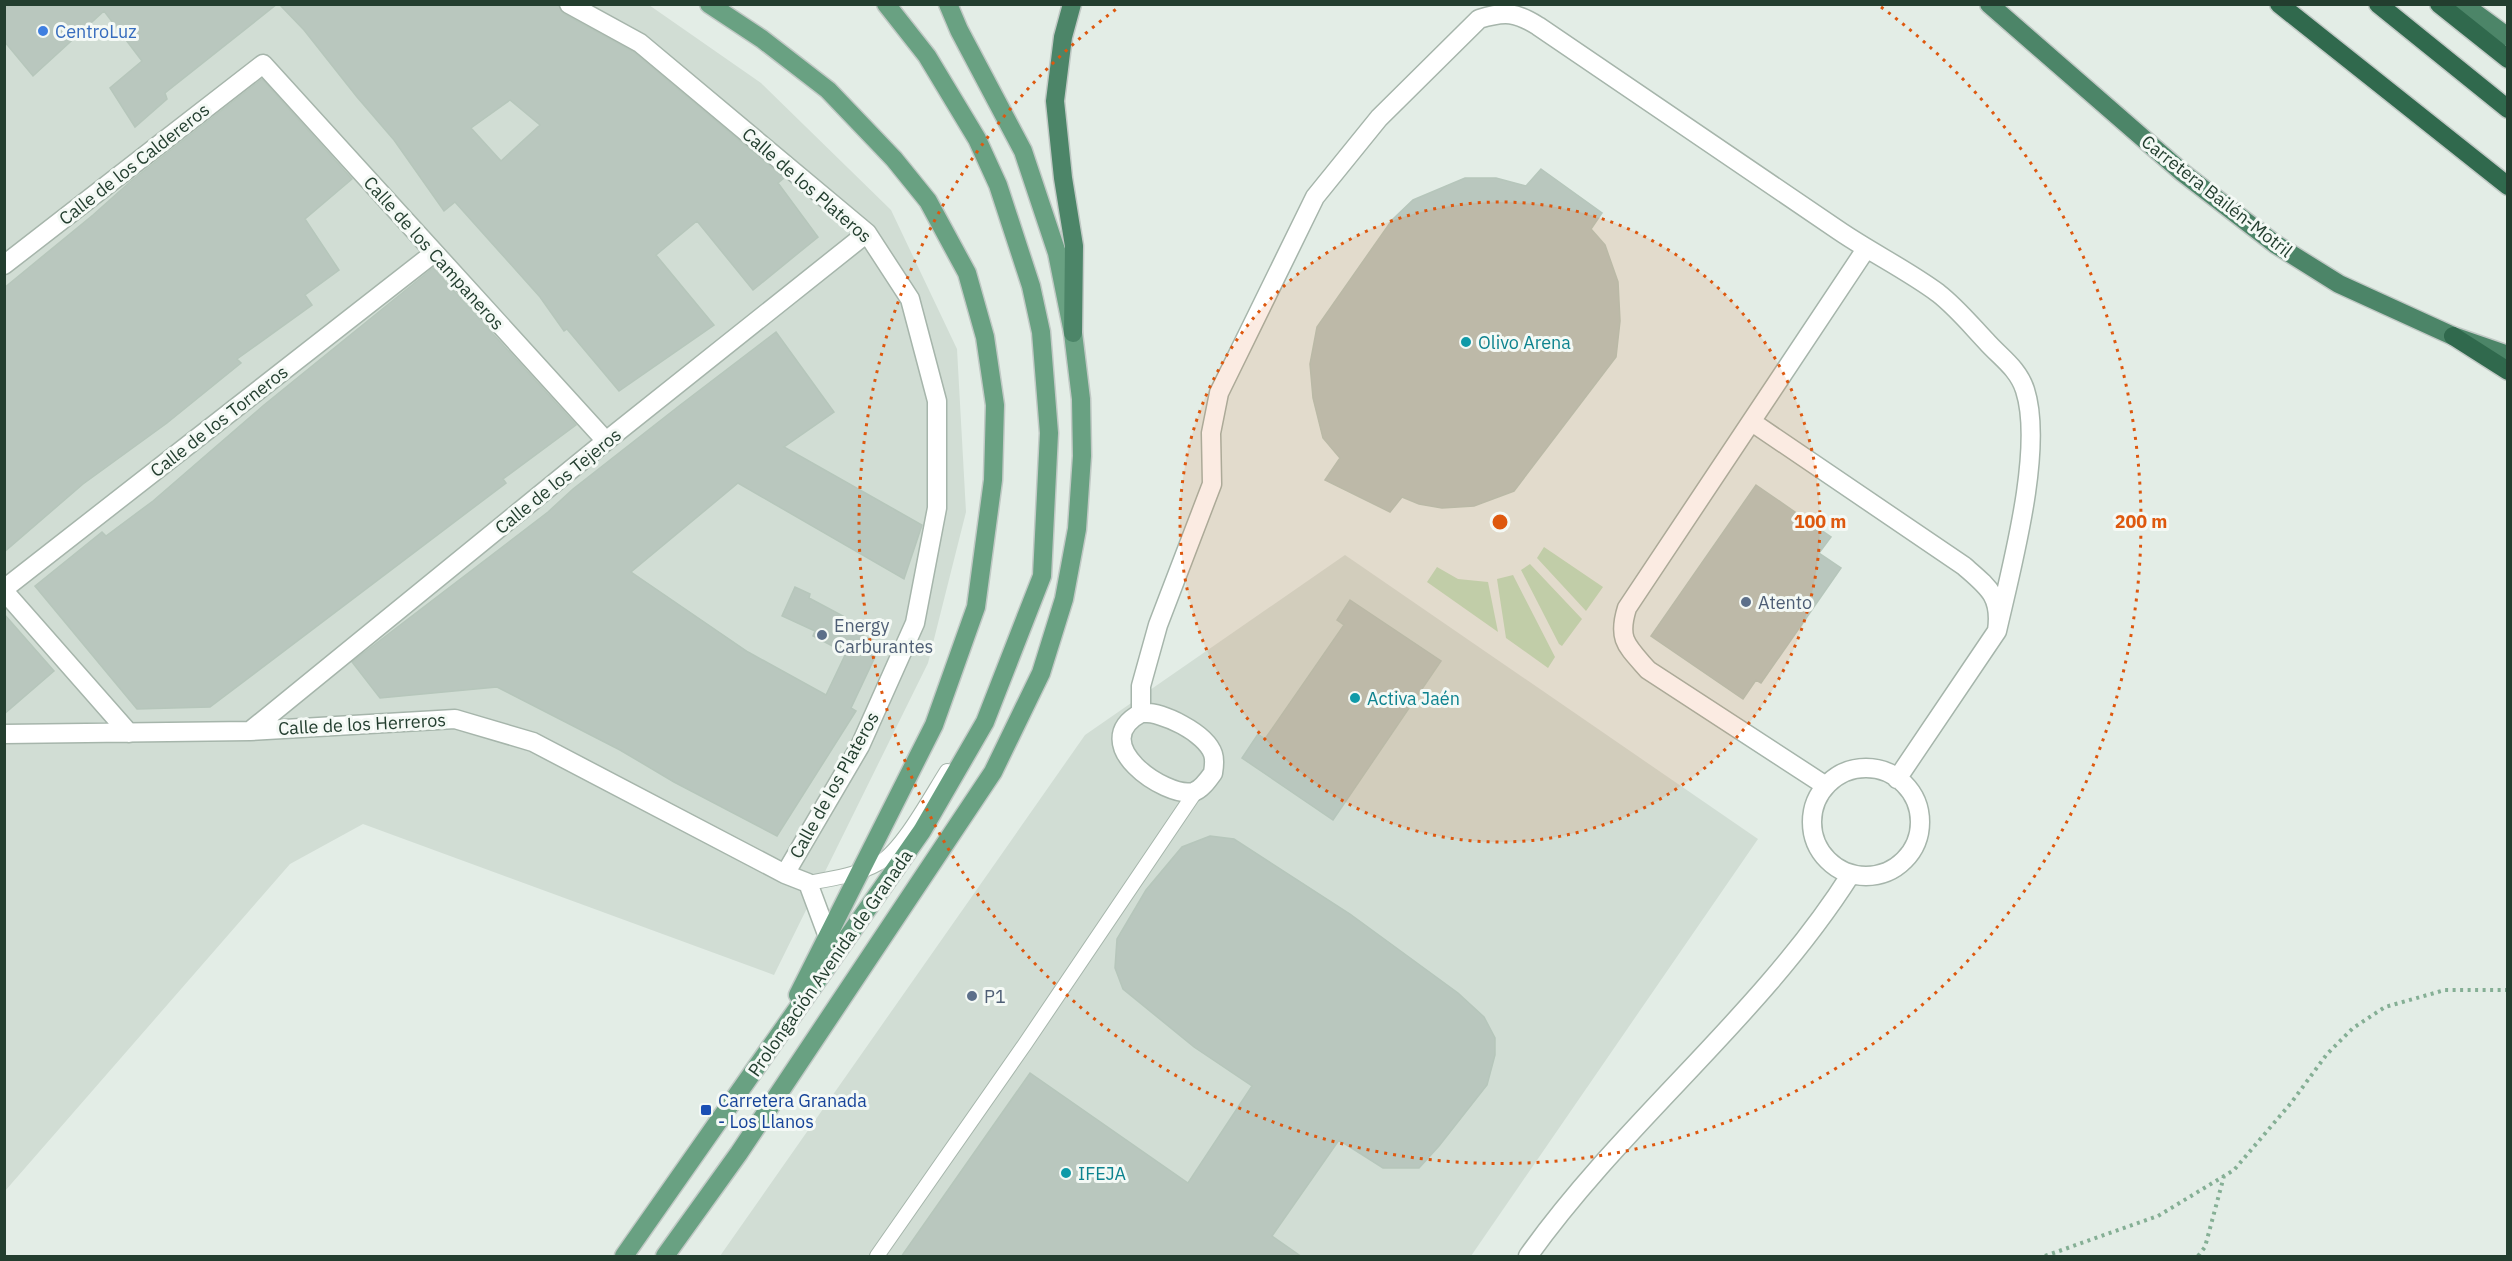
<svg xmlns="http://www.w3.org/2000/svg" width="2512" height="1261" font-family="'IBM Plex Sans',sans-serif">
	<rect width="100%" height="100%" fill="#e3ede6"/>
	<path fill="#d1ddd4" d="M5,5H649L761,83L891,210L957,349L966,512L928,663L774,975L363,824L290,864L5,1191Z
		M1345,555L1758,839L1471,1256H720L1085,735Z"/>
	<path fill="#beddbd" d="M1544,547L1603,587L1586,611L1537,558Z
		M1530,564L1582,619L1562,646L1559,644L1521,570Z
		M1437,567L1458,579L1488,582L1498,632L1427,582Z
		M1513,575L1555,657L1548,668L1506,638L1497,579Z"/>
	<path fill="#b9c7be" stroke="#b6c6bb" stroke-width="1.5" fill-rule="evenodd" d="M4,4H277L165,93L167,99L135,127L110,88L142,61L104,11L33,76L4,41Z
		M279,4H558L564,14L634,52L784,178L778,183L818,237L753,290L697,221L656,255L714,325L619,391L567,329L564,331L540,297L455,202L444,211L394,140L357,97L304,30ZM510,100L540,125L501,161L471,128Z
		M262,79L352,179L305,219L339,270L305,295L312,305L237,359L241,363L167,423L83,484L4,552V288L93,215L131,181Z
		M1541,169L1602,213L1591,229L1605,245L1618,282L1620,321L1616,357L1514,491L1474,506L1442,508L1419,504L1402,497L1390,512L1325,480L1340,458L1323,438L1313,398L1310,364L1317,327L1392,220L1413,200L1465,178H1496L1526,186Z
		M433,268L576,425L503,479L506,483L210,707L137,709L35,586L102,532L106,536L153,501L264,405Z
		M776,332L834,412L784,447L922,525L904,579L738,483L631,572L748,652L826,695L846,653L813,636L815,631L782,616L795,587L810,594L809,598L843,616L838,624L881,644L851,708L856,711L777,836L674,782L620,750L497,687L380,698L352,662L548,512L573,489L679,406Z
		M1756,485L1831,537L1819,553L1841,568L1761,683L1756,680L1743,699L1651,636Z
		M1350,600L1441,661L1333,820L1242,758L1258,734L1265,739L1344,625L1337,620Z
		M4,614L54,671L4,714Z
		M1210,836L1234,839L1350,914L1458,993L1484,1017L1495,1038V1055L1487,1085L1439,1146L1419,1168H1383L1339,1140L1272,1236L1302,1257H901L1030,1073L1188,1183L1252,1086L1194,1047L1123,989L1115,968L1117,939L1146,890L1182,847Z"/>
	<g fill="none" stroke-linecap="round" stroke-linejoin="round">
		<g stroke="#a6b5ab" stroke-width="16">
			<path id="service" d="M808,883C831,879 858,875 879,863C903,849 931,796 947,771
				M877,1256L1025,1044L1196,791"/>
		</g>
		<g stroke="#a6b5ab" stroke-width="21">
			<path id="minor" d="M569,4L640,43L867,233L910,299L937,401V508L915,623L860,746L785,874
				M4,265L263,64L606,441
				M1752,422L1964,566C1988,587 2002,596 1997,631L1897,779
				M4,589L434,253
				M4,591L129,733
				M1141,713V686L1158,625L1212,484L1211,433L1219,393L1315,197L1379,118L1479,19C1505,11 1516,12 1538,26C1638,94 1738,162 1838,230C1870,252 1907,270 1938,293C1956,307 1970,324 1986,341C2000,357 2018,368 2025,390C2044,449 2011,569 1997,631
				M1141,713C1162,711 1206,733 1213,754C1215,760 1214,767 1213,773C1208,780 1201,790 1193,792C1165,798 1085,743 1141,713Z
				M250,731L606,441L867,233
				M4,734L250,731L455,719L533,742L785,874L808,883L827,934
				M1812 822a54 54 0 1 1 108 0a54 54 0 1 1-108 0Z
				M1826,786L1648,670C1627,646 1617,640 1627,608L1866,249
				M1528,1256C1625,1120 1761,1016 1851,874"/>
		</g>
		<g stroke="#c1c9c5" stroke-width="21">
			<path id="primary" d="M709,4L762,39L828,90L894,159L928,201L967,273L985,337L995,405L993,480L976,607L934,725L798,995
				M624,1256L922,831L985,722L1042,576L1049,433L1041,332L1031,286L998,185L977,139L927,56L886,4
				M665,1256L739,1153L993,772L1041,673L1064,599L1077,529L1082,456L1081,399L1073,333L1057,253L1023,151L959,30L948,4"/>
		</g>
		<g stroke="#c1c9c5" stroke-width="21">
			<path id="trunk" d="M1072,4L1063,37L1055,101L1063,178L1074,246L1073,333
				M1989,4L2183,173L2275,244L2339,284L2453,336L2508,355
				M2463,4L2508,37"/>
		</g>
		<g stroke="#c1c9c5" stroke-width="21">
			<path id="motorway" d="M2279,4L2508,186
				M2378,4L2508,109
				M2439,4L2508,59
				M2453,336L2508,371"/>
		</g>
		<path stroke="#85af95" stroke-width="4" stroke-dasharray="3 4.5" stroke-linecap="butt" d="M2045,1256L2158,1216L2234,1170L2291,1103L2327,1054L2353,1028L2385,1007L2445,990H2508
			M2198,1256L2205,1247L2224,1176"/>
		<use href="#service" stroke="#fff" stroke-width="14"/>
		<use href="#minor" stroke="#fff" stroke-width="18"/>
		<use href="#primary" stroke="#69a182" stroke-width="18"/>
		<use href="#trunk" stroke="#4c8568" stroke-width="18"/>
		<use href="#motorway" stroke="#30694d" stroke-width="18"/>
	</g>
	<circle cx="1500" cy="522" r="320" fill="#de580e" fill-opacity=".12"/>
	<g fill="none" stroke="#de580e" stroke-width="3" stroke-dasharray="3 6">
		<circle cx="1500" cy="522" r="320"/>
		<path d="M1881 7A641 641 0 1 1 1119 7"/>
	</g>
	<circle fill="#3f7fe0" stroke="#f4f9f5" stroke-width="2" cx="43" cy="31" r="6"/>
	<g fill="#0f9aa8" stroke="#f4f9f5" stroke-width="2">
		<circle cx="1466" cy="342" r="6"/>
		<circle cx="1355" cy="698" r="6"/>
		<circle cx="1066" cy="1173" r="6"/>
	</g>
	<g fill="#5c6f8a" stroke="#f4f9f5" stroke-width="2">
		<circle cx="1746" cy="602" r="6"/>
		<circle cx="822" cy="635" r="6"/>
		<circle cx="972" cy="996" r="6"/>
	</g>
	<rect fill="#1a4fb4" stroke="#f4f9f5" stroke-width="2" x="700" y="1104" width="12" height="12" rx="3"/>
	<g text-anchor="middle" dominant-baseline="central" stroke-width="6" stroke-linejoin="round" paint-order="stroke">
		<g font-size="18" fill="#366cbe" stroke="#f4f9f5" text-anchor="start">
			<text x="55" y="31">CentroLuz</text>
		</g>
		<g font-size="18" fill="#233e2f" stroke="#f4f9f5">
			<text transform="translate(134 164) rotate(-38)">Calle de los Caldereros</text>
			<text transform="translate(807 185) rotate(41)">Calle de los Plateros</text>
			<text transform="translate(2217 196) rotate(38)">Carretera Bailén-Motril</text>
			<text transform="translate(434 253) rotate(48)">Calle de los Campaneros</text>
			<text transform="translate(219 421) rotate(-38)">Calle de los Torneros</text>
			<text transform="translate(558 481) rotate(-39)">Calle de los Tejeros</text>
			<text transform="translate(362 724) rotate(-3)">Calle de los Herreros</text>
			<text transform="translate(834 785) rotate(-61)">Calle de los Plateros</text>
			<text transform="translate(830 963) rotate(-55)">Prolongación Avenida de Granada</text>
		</g>
		<g font-size="18" fill="#0d838f" stroke="#f4f9f5" text-anchor="start">
			<text x="1478" y="342">Olivo Arena</text>
			<text x="1367" y="698">Activa Jaén</text>
			<text x="1078" y="1173">IFEJA</text>
		</g>
		<g font-size="18" fill="#4e5e75" stroke="#f4f9f5" text-anchor="start">
			<text x="1758" y="602">Atento</text>
			<text x="834" y="625">Energy<tspan x="834" dy="21">Carburantes</tspan></text>
			<text x="984" y="996">P1</text>
		</g>
		<g font-size="18" fill="#164399" stroke="#f4f9f5" text-anchor="start">
			<text x="718" y="1100">Carretera Granada<tspan x="718" dy="21">- Los Llanos</tspan></text>
		</g>
	</g>
	<circle cx="1500" cy="522" r="9" fill="#de580e" stroke="#f4f9f5" stroke-width="3"/>
	<g font-size="18" text-anchor="middle" font-weight="bold" fill="#de580e" stroke="#f4f9f5" stroke-width="6" stroke-linejoin="round" paint-order="stroke">
		<text x="1820" y="528">100 m</text>
		<text x="2141" y="528">200 m</text>
	</g>
	<rect width="2512" height="1261" fill="none" stroke="#233e2f" stroke-width="12"/>
</svg>
